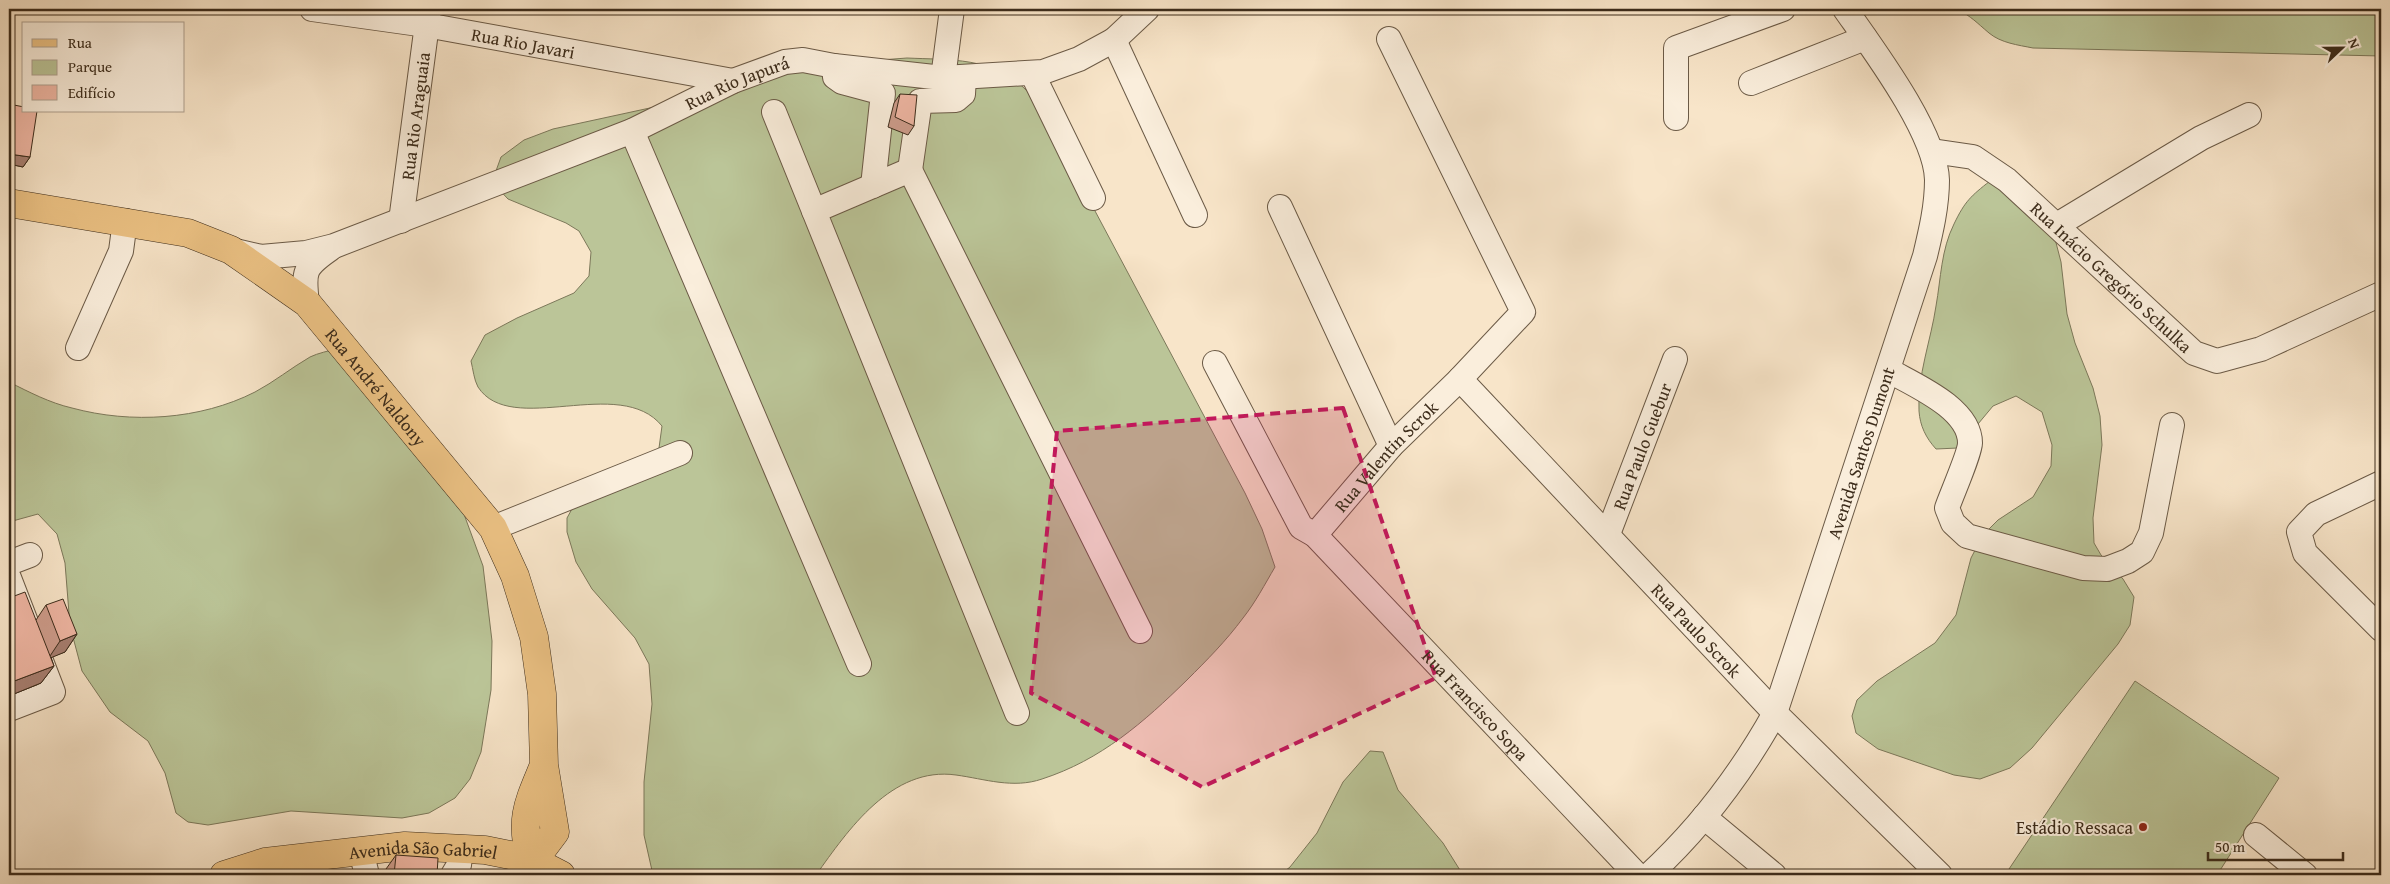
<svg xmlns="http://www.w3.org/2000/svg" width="2390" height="884" font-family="'Gentium Book Plus',serif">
	<rect width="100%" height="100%" fill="#f8e5c9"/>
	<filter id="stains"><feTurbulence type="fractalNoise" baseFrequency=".004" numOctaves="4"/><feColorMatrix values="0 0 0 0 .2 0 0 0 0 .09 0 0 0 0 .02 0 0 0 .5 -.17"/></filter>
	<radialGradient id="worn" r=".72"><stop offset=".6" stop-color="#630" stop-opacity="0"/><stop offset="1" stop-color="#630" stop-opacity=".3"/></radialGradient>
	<path fill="#bbc598" stroke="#7c785a" d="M1957,9H2381V56L2033,48C2018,45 2001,43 1989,33C1976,22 1972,17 1957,9Z
		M907,58C949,60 994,57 1025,89C1033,96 1038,106 1044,115L1245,493L1262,529L1275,567C1265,584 1255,603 1243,618C1226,641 1207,660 1187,680C1144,722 1101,760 1042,779C1013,789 985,779 956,775C892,766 848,830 816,875H653L644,835V782L652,704L649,664L635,638L592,589L576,562L567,532V518L578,498L643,460L659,448L662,426C620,374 511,438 478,387C474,380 473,369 471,361L485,335L517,318L574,293L589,276L591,252L579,231L566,223L508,199L492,182L501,157L524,140L553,129L659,106L795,72L867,61Z
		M1990,181L2054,235L2061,262L2067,314L2075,343L2093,388L2100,416L2102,445L2093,518L2094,543L2101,555L2123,579L2134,597L2130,625L2118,644L2032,748L2010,768L1980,779L1954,775L1878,749L1856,733L1852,716L1857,700L1877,681L1935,643L1956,615L1971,558L1983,535L1998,520L2033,497L2051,466L2052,445L2042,412L2016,396L1993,406L1958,448L1936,449C1926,438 1920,426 1919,411C1917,376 1931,340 1936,306C1941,278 1941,250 1954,224C1965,201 1971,196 1990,181Z
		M339,348L361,352L375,363L393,385L461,506L483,566L492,641L491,690L481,752L470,779L455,798L429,813L402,818L291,811L208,825L188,822L176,813L165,773L148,741L110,712L82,671L70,626L65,563L57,534L38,514L9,522V382C29,392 50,403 72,408C131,424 200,420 255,392C274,382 291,368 310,357C318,353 329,351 339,348Z
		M2135,681L2279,778L2217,875H2005Z
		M1370,751L1383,752L1398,790L1443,843L1463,875H1280L1290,867L1317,833L1343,782Z"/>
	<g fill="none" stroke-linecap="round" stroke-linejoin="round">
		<g stroke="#6b5a46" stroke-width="26">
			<g id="minor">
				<path id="s1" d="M312,9L426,25L733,81"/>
				<path d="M1114,40L1195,215"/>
				<path d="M834,66L835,77L842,82L883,93L873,186"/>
				<path d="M1032,73L1093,198"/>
				<path d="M943,78L952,9"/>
				<path d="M1751,83L1865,38"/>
				<path d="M774,112L814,211"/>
				<path d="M1676,118V48L1783,9"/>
				<path d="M632,131L859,664"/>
				<path id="s2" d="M1932,151L1973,157L2007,180L2194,353L2217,361L2261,349L2381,294"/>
				<path d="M910,170L920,101L956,100L963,94L964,77"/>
				<path d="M1280,207L1391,446"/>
				<path id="s3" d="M401,221L429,9"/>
				<path d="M2057,225L2201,138L2249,115"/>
				<path id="s4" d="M235,251L261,257L306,253L334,246L632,131L733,81L785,62L803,60L834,66L943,78L1043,72L1079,59L1114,40L1147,9"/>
				<path d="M307,303C303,271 304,267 330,249"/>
				<path d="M78,348L121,251L125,221"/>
				<path id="s5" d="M1215,363L1301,527L1315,535L1637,875"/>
				<path d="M1888,370C1914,385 1970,408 1970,443C1970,453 1951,496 1947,508L1953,523L1967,536L2083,568L2107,569L2128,561L2142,552L2151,533L2172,425"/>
				<path id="s6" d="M1460,379L1775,713L1940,875"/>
				<path d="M2381,483L2316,514L2299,532L2305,553L2381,629"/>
				<path d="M493,528L680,453"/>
				<path id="s7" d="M1608,534L1675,359"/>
				<path id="s8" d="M1315,535L1391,446L1460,379L1523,312L1389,39"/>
				<path d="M9,563L30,555"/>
				<path d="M9,578L53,692L9,709"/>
				<path d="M1017,713L814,211L910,170L1140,631"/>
				<path d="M1704,817L1774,875"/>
				<path d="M2256,835L2305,875"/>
				<path d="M361,851L367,875"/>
				<path d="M453,875L459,865L461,849"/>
				<path id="s9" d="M1649,875C1700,828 1741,774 1775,713L1925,256C1931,231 1937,206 1937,180C1936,133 1873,49 1845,9"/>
			</g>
		</g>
		<g stroke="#3c2c1b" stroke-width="29">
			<g id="major">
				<path id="s10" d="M9,203L188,233L231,250L307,303L493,528L515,576L534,637L542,694L544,765L555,832L540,852L530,859C520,817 528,804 544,765"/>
				<path id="s11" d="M224,875L265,862L405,846L485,850L530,859L561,875"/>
			</g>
		</g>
		<use href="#minor" stroke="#faeedc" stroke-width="24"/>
		<use href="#major" stroke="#ecc284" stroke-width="28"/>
	</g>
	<path fill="#cd9c8b" stroke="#3c2c1b" d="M900,94L914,126L908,135L888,127L894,103Z
		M9,104L30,157L23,167L9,164Z
		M9,598L36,620L46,605L77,634L65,652L51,657L54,666L41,683L9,696Z
		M396,855L437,875H386V869Z"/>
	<path fill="#a77f71" stroke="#3c2c1b" d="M9,154L30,157L23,167L9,164Z
		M77,634L65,652L48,659L60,641Z
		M54,666L41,683L9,696V683Z"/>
	<path fill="#eeb5a2" stroke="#3c2c1b" d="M900,94L917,95L914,126L895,117Z
		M9,104L24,107V111H37L30,157L9,154V141L12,120L9,119Z
		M25,592L54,666L9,683V598Z
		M63,599L77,634L60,641L46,605Z
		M396,855L438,858L437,875H394Z
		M266,872L267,875H257Z"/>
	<path fill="#c2185b" fill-opacity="0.2" stroke="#c2185b" stroke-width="4" stroke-dasharray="10 6" stroke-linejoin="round" d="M1343,408L1436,678L1202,787L1031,693L1057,431Z"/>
	<circle fill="#8f2418" stroke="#faeedc" stroke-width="2" cx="2143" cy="827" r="5"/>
	<g text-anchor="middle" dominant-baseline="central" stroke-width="4" stroke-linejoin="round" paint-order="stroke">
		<g font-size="18" fill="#3c2c1b" stroke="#faeedc">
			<text stroke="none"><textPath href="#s1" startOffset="214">Rua Rio Javari</textPath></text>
			<text stroke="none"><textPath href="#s4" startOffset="536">Rua Rio Japurá</textPath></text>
			<text stroke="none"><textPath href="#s3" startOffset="106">Rua Rio Araguaia</textPath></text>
			<text stroke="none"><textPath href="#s2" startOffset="225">Rua Inácio Gregório Schulka</textPath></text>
			<text stroke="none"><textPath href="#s10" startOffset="429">Rua André Naldony</textPath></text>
			<text stroke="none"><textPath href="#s7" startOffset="94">Rua Paulo Guebur</textPath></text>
			<text stroke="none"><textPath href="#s9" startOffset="480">Avenida Santos Dumont</textPath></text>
			<text stroke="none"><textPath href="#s8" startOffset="106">Rua Valentin Scrok</textPath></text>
			<text stroke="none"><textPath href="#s6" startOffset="345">Rua Paulo Scrok</textPath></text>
			<text stroke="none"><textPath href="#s5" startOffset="435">Rua Francisco Sopa</textPath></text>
			<text stroke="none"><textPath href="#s11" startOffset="202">Avenida São Gabriel</textPath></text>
		</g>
		<g font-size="18" fill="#3c2c1b" stroke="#faeedc" text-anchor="end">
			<text x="2133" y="827">Estádio Ressaca</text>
		</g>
	</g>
	<rect width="2390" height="884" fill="none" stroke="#f8e5c9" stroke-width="30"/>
	<rect x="10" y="10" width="2370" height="864" fill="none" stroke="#3c2c1b" stroke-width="2.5"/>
	<rect x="15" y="15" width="2360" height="854" fill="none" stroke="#3c2c1b"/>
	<rect x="22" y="22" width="162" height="90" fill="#faeedc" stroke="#aea08f"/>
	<rect x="32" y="39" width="25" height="8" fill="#ecc284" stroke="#aea08f"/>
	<text x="68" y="48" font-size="15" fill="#3c2c1b">Rua</text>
	<rect x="32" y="60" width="25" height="15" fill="#bbc598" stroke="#aea08f"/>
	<text x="68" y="72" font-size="15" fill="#3c2c1b">Parque</text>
	<rect x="32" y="85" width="25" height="15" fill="#eeb5a2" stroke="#aea08f"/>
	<text x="68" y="98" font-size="15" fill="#3c2c1b">Edifício</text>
	<g transform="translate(2342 48) rotate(68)" stroke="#faeedc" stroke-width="4" paint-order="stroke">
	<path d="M0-4L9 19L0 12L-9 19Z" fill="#3c2c1b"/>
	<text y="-8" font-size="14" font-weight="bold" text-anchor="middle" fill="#3c2c1b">N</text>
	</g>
	<path d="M2208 852v8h135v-8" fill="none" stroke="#3c2c1b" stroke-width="2.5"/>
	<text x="2215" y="852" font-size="15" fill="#3c2c1b" stroke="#faeedc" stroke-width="4" paint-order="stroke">50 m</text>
	<rect width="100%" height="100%" filter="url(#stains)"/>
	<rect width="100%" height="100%" fill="url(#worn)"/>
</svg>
